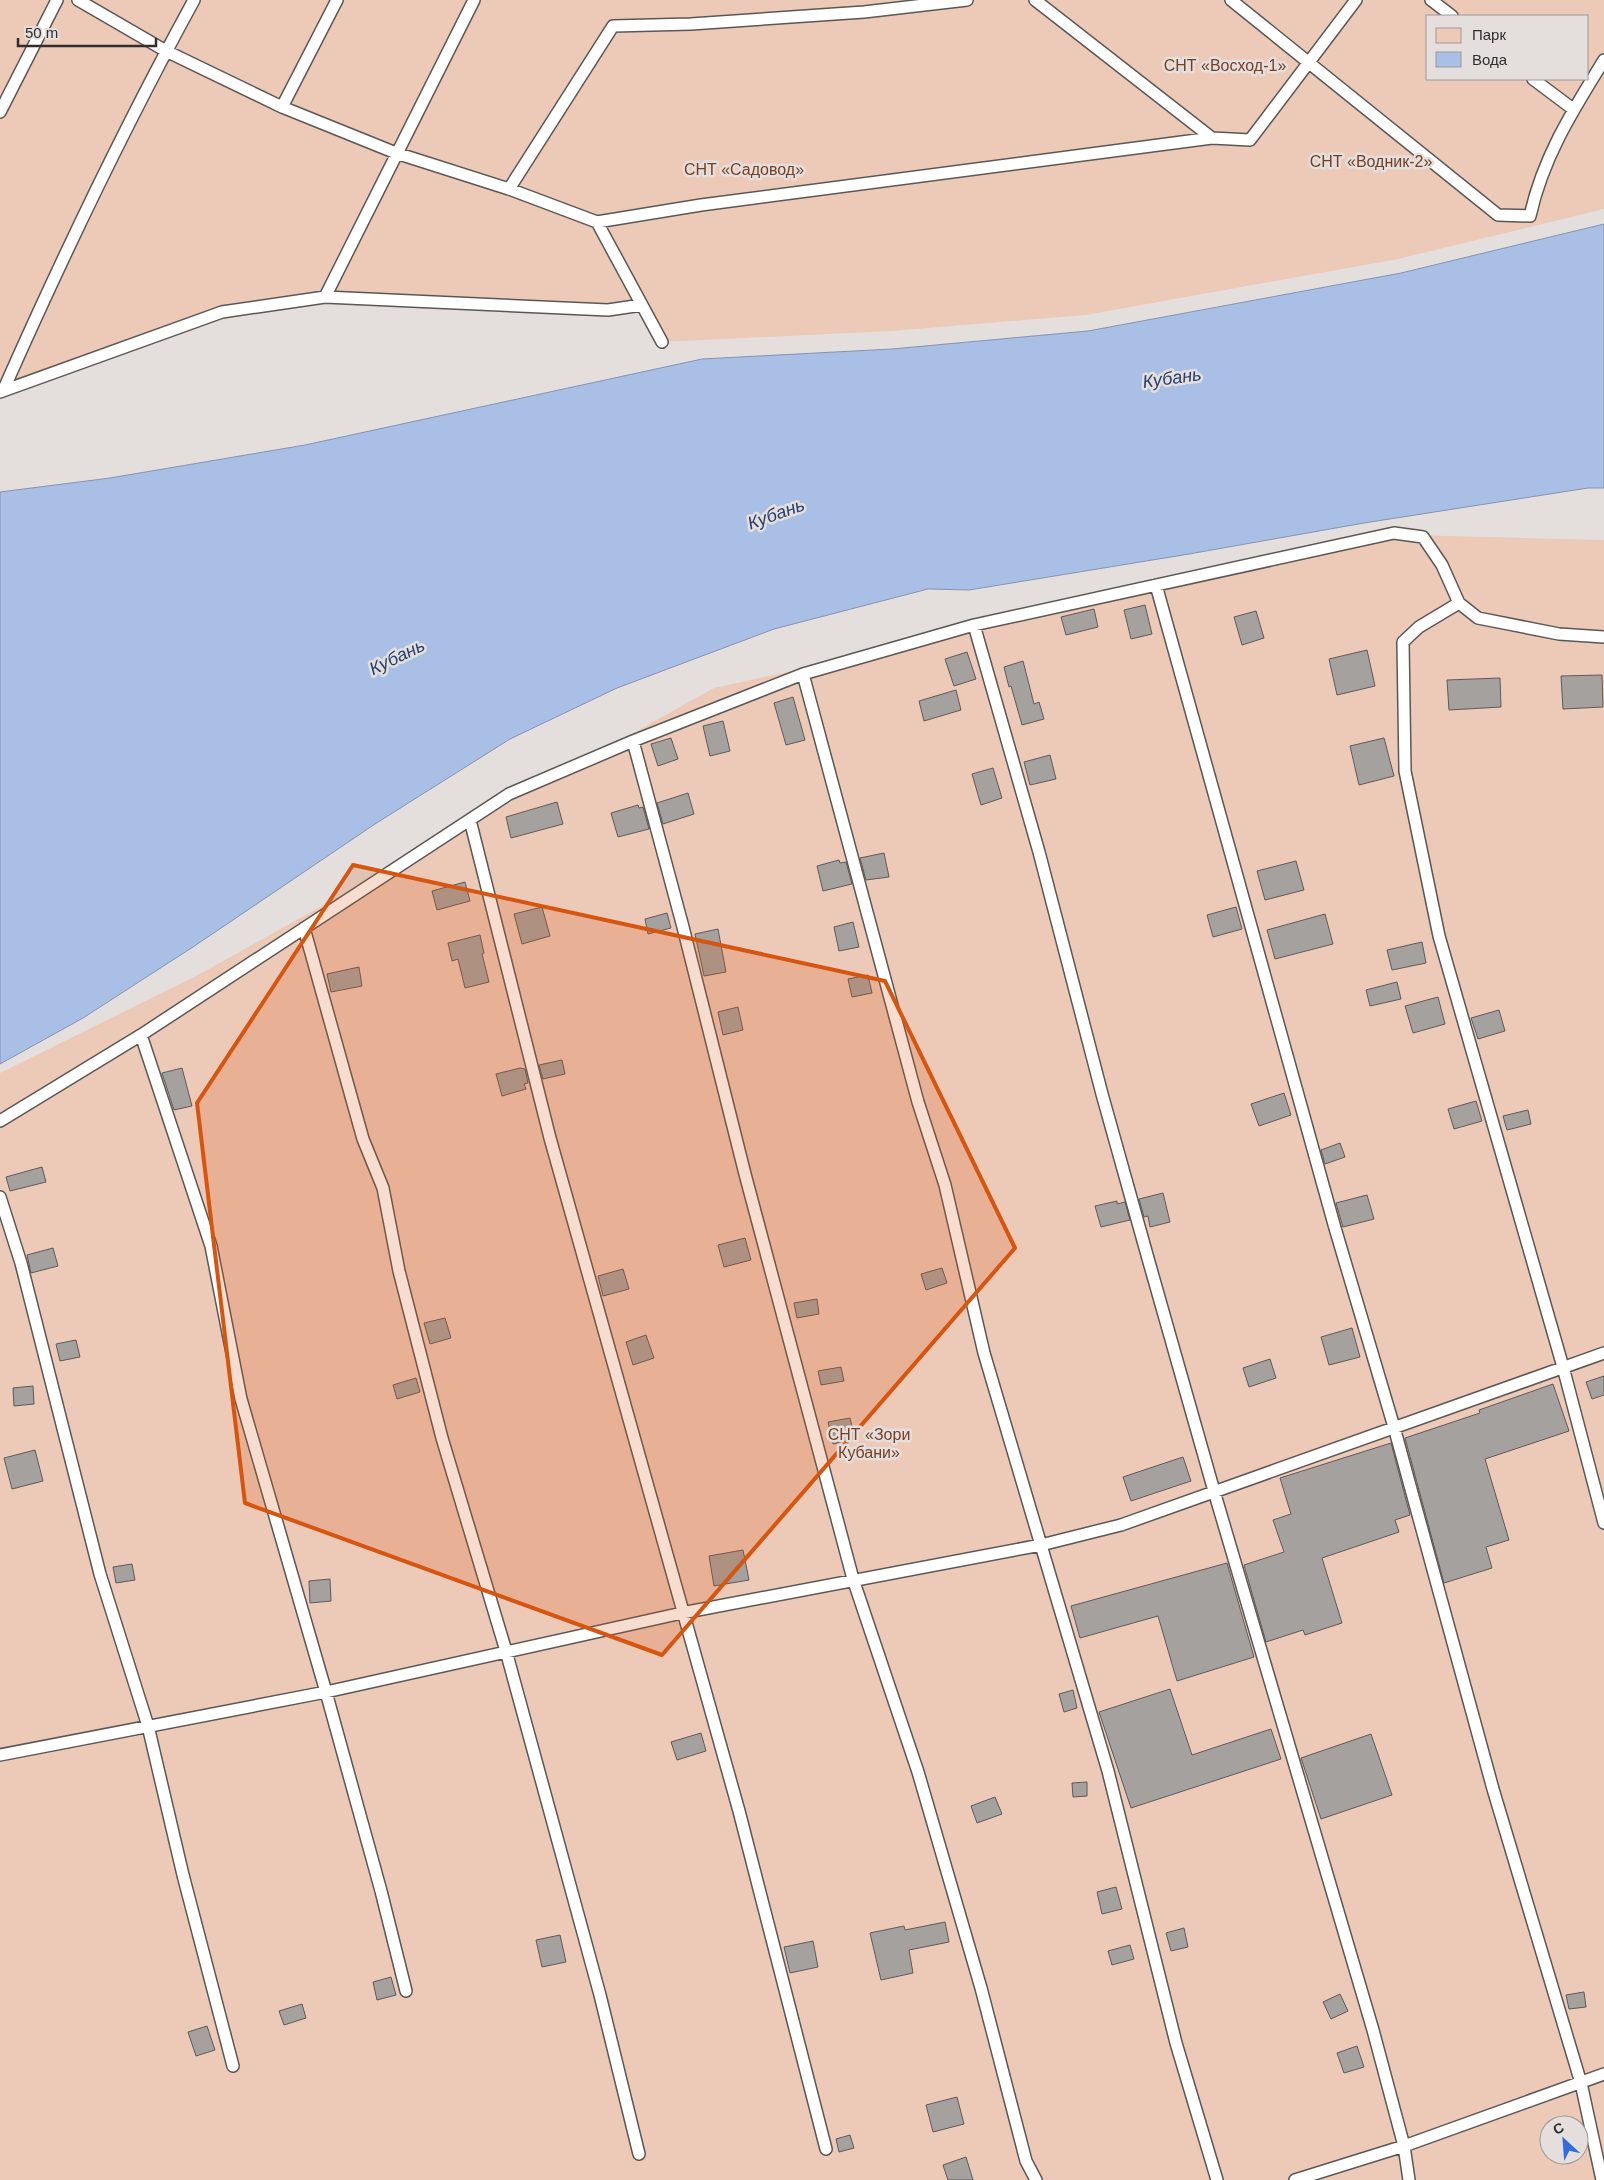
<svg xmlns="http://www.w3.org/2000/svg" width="1604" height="2180" font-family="Arial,sans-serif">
	<rect width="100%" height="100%" fill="#e4dfdd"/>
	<path fill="#edc9b7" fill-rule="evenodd" d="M0,0H1604V209L1398,259L1086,315L892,331L662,342L641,305L608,310L325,297L222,312L0,392ZM1428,16H1588V79H1428Z
		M1410,535L1604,540V2180H0V1073L198,975L714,688ZM1549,2125H1579V2155H1549Z"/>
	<path fill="#aabfe5" stroke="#8594ae" d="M1604,224V488H1588L1364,523L1189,554L969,590L928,589L774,629L617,688L510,739L375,824L193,947L83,1018L0,1064V492L110,478L305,445L702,359L892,349L1088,331L1401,273Z"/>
	<path fill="#a5a19f" stroke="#5e5a59" d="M1145,605L1152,634L1131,639L1124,610Z
		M1094,609L1098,627L1066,635L1061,617Z
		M1256,611L1264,638L1242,645L1234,617Z
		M1367,650L1375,686L1337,695L1329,659Z
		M967,652L976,679L954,686L945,659Z
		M1023,661L1034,704L1039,702L1044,719L1022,725L1011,686L1009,687L1004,667Z
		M1602,675L1603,707L1563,709L1561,676Z
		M1500,678L1501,707L1449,710L1447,680Z
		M956,690L961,710L924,721L919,701Z
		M793,697L805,740L786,745L774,703Z
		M723,721L730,751L710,756L703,726Z
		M671,738L678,759L658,766L651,744Z
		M1384,738L1394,776L1359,785L1350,746Z
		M1050,755L1056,779L1030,785L1024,762Z
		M993,768L1002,798L981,805L972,774Z
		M688,793L694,814L663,824L657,803Z
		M557,802L563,824L511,838L506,817Z
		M638,805L639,808L643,807L649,829L618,837L611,813Z
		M884,853L889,877L866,880L860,858Z
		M839,860L840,863L846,862L852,884L823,891L817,866Z
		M1296,861L1304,890L1265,900L1257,871Z
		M465,882L470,901L437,910L432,891Z
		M542,907L550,936L522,944L514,914Z
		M1236,907L1242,929L1213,937L1207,915Z
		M667,913L671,928L648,934L645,919Z
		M1325,914L1333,944L1275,959L1267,930Z
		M853,922L859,947L839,951L834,927Z
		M718,929L726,972L704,976L695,934Z
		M480,935L484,953L482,954L489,982L465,988L458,959L452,961L448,943Z
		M1422,942L1426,963L1392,970L1387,950Z
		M359,967L362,986L331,992L327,974Z
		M868,975L872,993L852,997L848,979Z
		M1397,982L1401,999L1370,1006L1366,990Z
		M1438,997L1445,1024L1413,1033L1405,1006Z
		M738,1007L743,1030L723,1035L718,1012Z
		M1499,1010L1505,1031L1478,1039L1471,1018Z
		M562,1060L565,1074L543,1079L539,1065Z
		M182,1068L192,1106L174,1110L162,1073Z
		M520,1068L525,1069L528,1083L524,1084L526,1089L502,1096L496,1074Z
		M1284,1093L1291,1115L1259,1126L1251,1104Z
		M1476,1101L1482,1121L1454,1129L1448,1109Z
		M1528,1110L1531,1124L1507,1130L1503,1116Z
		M1340,1143L1345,1157L1325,1164L1321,1150Z
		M42,1167L46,1182L10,1191L6,1177Z
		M1163,1193L1170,1222L1150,1227L1148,1216L1144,1217L1139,1199Z
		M1367,1195L1374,1219L1343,1227L1336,1203Z
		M1117,1201V1204L1125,1202L1130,1220L1101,1227L1095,1206Z
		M745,1238L751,1260L724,1267L718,1245Z
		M53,1248L58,1266L31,1273L27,1255Z
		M942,1268L947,1283L926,1290L921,1274Z
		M623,1269L629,1289L603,1296L598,1276Z
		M817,1299L819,1314L797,1318L794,1303Z
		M445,1318L451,1338L430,1344L424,1323Z
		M1352,1328L1360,1357L1329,1365L1321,1337Z
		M646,1335L654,1358L633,1365L626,1342Z
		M76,1340L80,1357L60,1361L56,1344Z
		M1270,1359L1276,1378L1249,1387L1243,1368Z
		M841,1367L844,1381L821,1385L818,1371Z
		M1604,1376V1395L1592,1399L1586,1382Z
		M416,1378L420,1392L397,1399L393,1385Z
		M1553,1384L1569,1431L1485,1459L1509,1540L1486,1547L1492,1568L1444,1583L1405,1438L1480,1413L1479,1410Z
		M33,1386L34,1404L14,1406L13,1388Z
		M850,1418L855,1439L833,1444L828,1422Z
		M1391,1443L1410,1515L1395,1520L1399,1532L1322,1558L1342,1623L1305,1635L1303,1630L1266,1642L1244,1565L1284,1552L1273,1520L1291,1514L1280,1478Z
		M35,1450L43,1481L12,1489L4,1458Z
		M1183,1457L1191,1481L1131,1501L1123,1477Z
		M743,1550L749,1580L714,1586L709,1556Z
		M1227,1563L1254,1657L1177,1681L1158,1616L1080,1638L1071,1606Z
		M132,1564L135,1580L116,1583L113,1567Z
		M330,1579L331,1601L310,1603L309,1581Z
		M1170,1689L1192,1755L1271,1729L1281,1759L1131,1808L1099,1712Z
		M1073,1690L1077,1708L1064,1712L1059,1694Z
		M701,1733L706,1751L677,1760L671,1742Z
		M1371,1734L1392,1795L1321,1819L1301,1758Z
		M1087,1782V1796L1073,1797L1072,1783Z
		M995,1797L1002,1814L977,1823L971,1806Z
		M1116,1887L1122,1909L1102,1914L1097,1892Z
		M945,1922L949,1942L909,1950L913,1973L881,1980L870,1933L904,1926L905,1930Z
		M1184,1928L1188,1947L1171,1951L1166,1933Z
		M560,1935L566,1962L542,1967L536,1940Z
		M813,1941L818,1967L790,1973L784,1947Z
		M1130,1945L1134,1959L1112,1965L1108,1951Z
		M391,1977L396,1995L377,2000L373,1982Z
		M1584,1992L1586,2007L1569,2009L1566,1995Z
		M1340,1994L1348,2011L1331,2019L1323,2002Z
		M302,2004L306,2018L284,2025L279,2011Z
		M207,2026L215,2050L196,2056L188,2032Z
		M1357,2046L1364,2067L1344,2073L1337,2053Z
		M957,2097L964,2124L933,2132L926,2105Z
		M850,2135L854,2148L839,2152L836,2139Z
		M966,2157L973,2180H948L943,2165Z"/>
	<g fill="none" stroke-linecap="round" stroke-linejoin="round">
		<g stroke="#5b5755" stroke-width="14">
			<path id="lane" d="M78,0L166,51L282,107L396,153L509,189L597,222L701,205L1212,138L1250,140L1356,0
				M1035,0L1212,138
				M1231,0L1498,215L1530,216C1543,157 1573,110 1604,60
				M1431,0L1452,16
				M1533,79L1573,109
				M282,107L337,0
				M0,112L57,0
				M509,189L613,26L691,24L864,12L967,0
				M597,222L662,342
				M325,297L474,0
				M3,391C61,260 125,126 194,0
				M0,392L222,312L325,297L608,310L642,305
				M1156,585L1335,1228L1394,1427L1493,1789L1581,2083L1602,2180
				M1459,603L1419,627L1403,642L1405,771L1439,936L1563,1367L1604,1523
				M974,625L1039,852L1102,1094L1149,1262L1214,1491L1373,2030L1404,2146L1409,2180
				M803,674L918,1102L945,1185L984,1353L1108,1771L1176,2043L1217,2180
				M633,741L683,927L745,1174L853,1579L918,1772L981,1988L1026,2161L1036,2180
				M470,820L550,1138L739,1811L826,2149
				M304,928L363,1139L383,1188L399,1271L442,1438L506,1651L600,1995L639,2154
				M141,1035L211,1246L241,1399L326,1692L381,1891L406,1991
				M0,1121L141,1035L509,794L633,741L803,674L974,625L1394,533L1423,537L1442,565L1459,603L1478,618L1559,634L1604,637
				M0,1197L21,1263L100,1574L148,1726L183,1875L233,2066
				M0,1755L326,1692L682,1613L1041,1545L1121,1525L1604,1353
				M1295,2180L1404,2146L1604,2074"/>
		</g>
		<use href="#lane" stroke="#fff" stroke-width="11"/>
	</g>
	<path fill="#d6550f" fill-opacity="0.2" stroke="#d6550f" stroke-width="4" stroke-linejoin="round" d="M353,865L885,981L1015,1248L662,1655L245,1503L197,1103Z"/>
	<g text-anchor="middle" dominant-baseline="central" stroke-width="5" stroke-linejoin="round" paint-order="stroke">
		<g font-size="16" fill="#773f21" stroke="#e4dfdd">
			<text x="1225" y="65">СНТ «Восход-1»</text>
			<text x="1371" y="161">СНТ «Водник-2»</text>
			<text x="744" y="169">СНТ «Садовод»</text>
			<text x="869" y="1434">СНТ «Зори<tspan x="869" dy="18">Кубани»</tspan></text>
		</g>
		<g font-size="18" font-style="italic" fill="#253f6f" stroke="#e4dfdd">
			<text transform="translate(1172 378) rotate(-8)">Кубань</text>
			<text transform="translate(776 514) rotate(-20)">Кубань</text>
			<text transform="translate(397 657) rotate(-26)">Кубань</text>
		</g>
	</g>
	<rect x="1426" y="15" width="162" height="65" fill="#e4dfdd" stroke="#9c9997"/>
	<rect x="1436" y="28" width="25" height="15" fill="#edc9b7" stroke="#9c9997"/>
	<text x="1472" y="40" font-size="15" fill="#302f2e">Парк</text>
	<rect x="1436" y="52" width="25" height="15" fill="#aabfe5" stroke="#9c9997"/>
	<text x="1472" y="65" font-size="15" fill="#302f2e">Вода</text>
	<g transform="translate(1564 2140) rotate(334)"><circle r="24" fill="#e4dfdd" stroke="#9c9997"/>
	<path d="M0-4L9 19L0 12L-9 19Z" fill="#336cdb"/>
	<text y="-8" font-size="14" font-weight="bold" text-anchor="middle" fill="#302f2e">С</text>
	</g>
	<path d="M18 38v8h138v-8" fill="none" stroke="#302f2e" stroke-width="2.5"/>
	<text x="25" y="38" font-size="15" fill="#302f2e" stroke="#e4dfdd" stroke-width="4" paint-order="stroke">50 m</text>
</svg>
